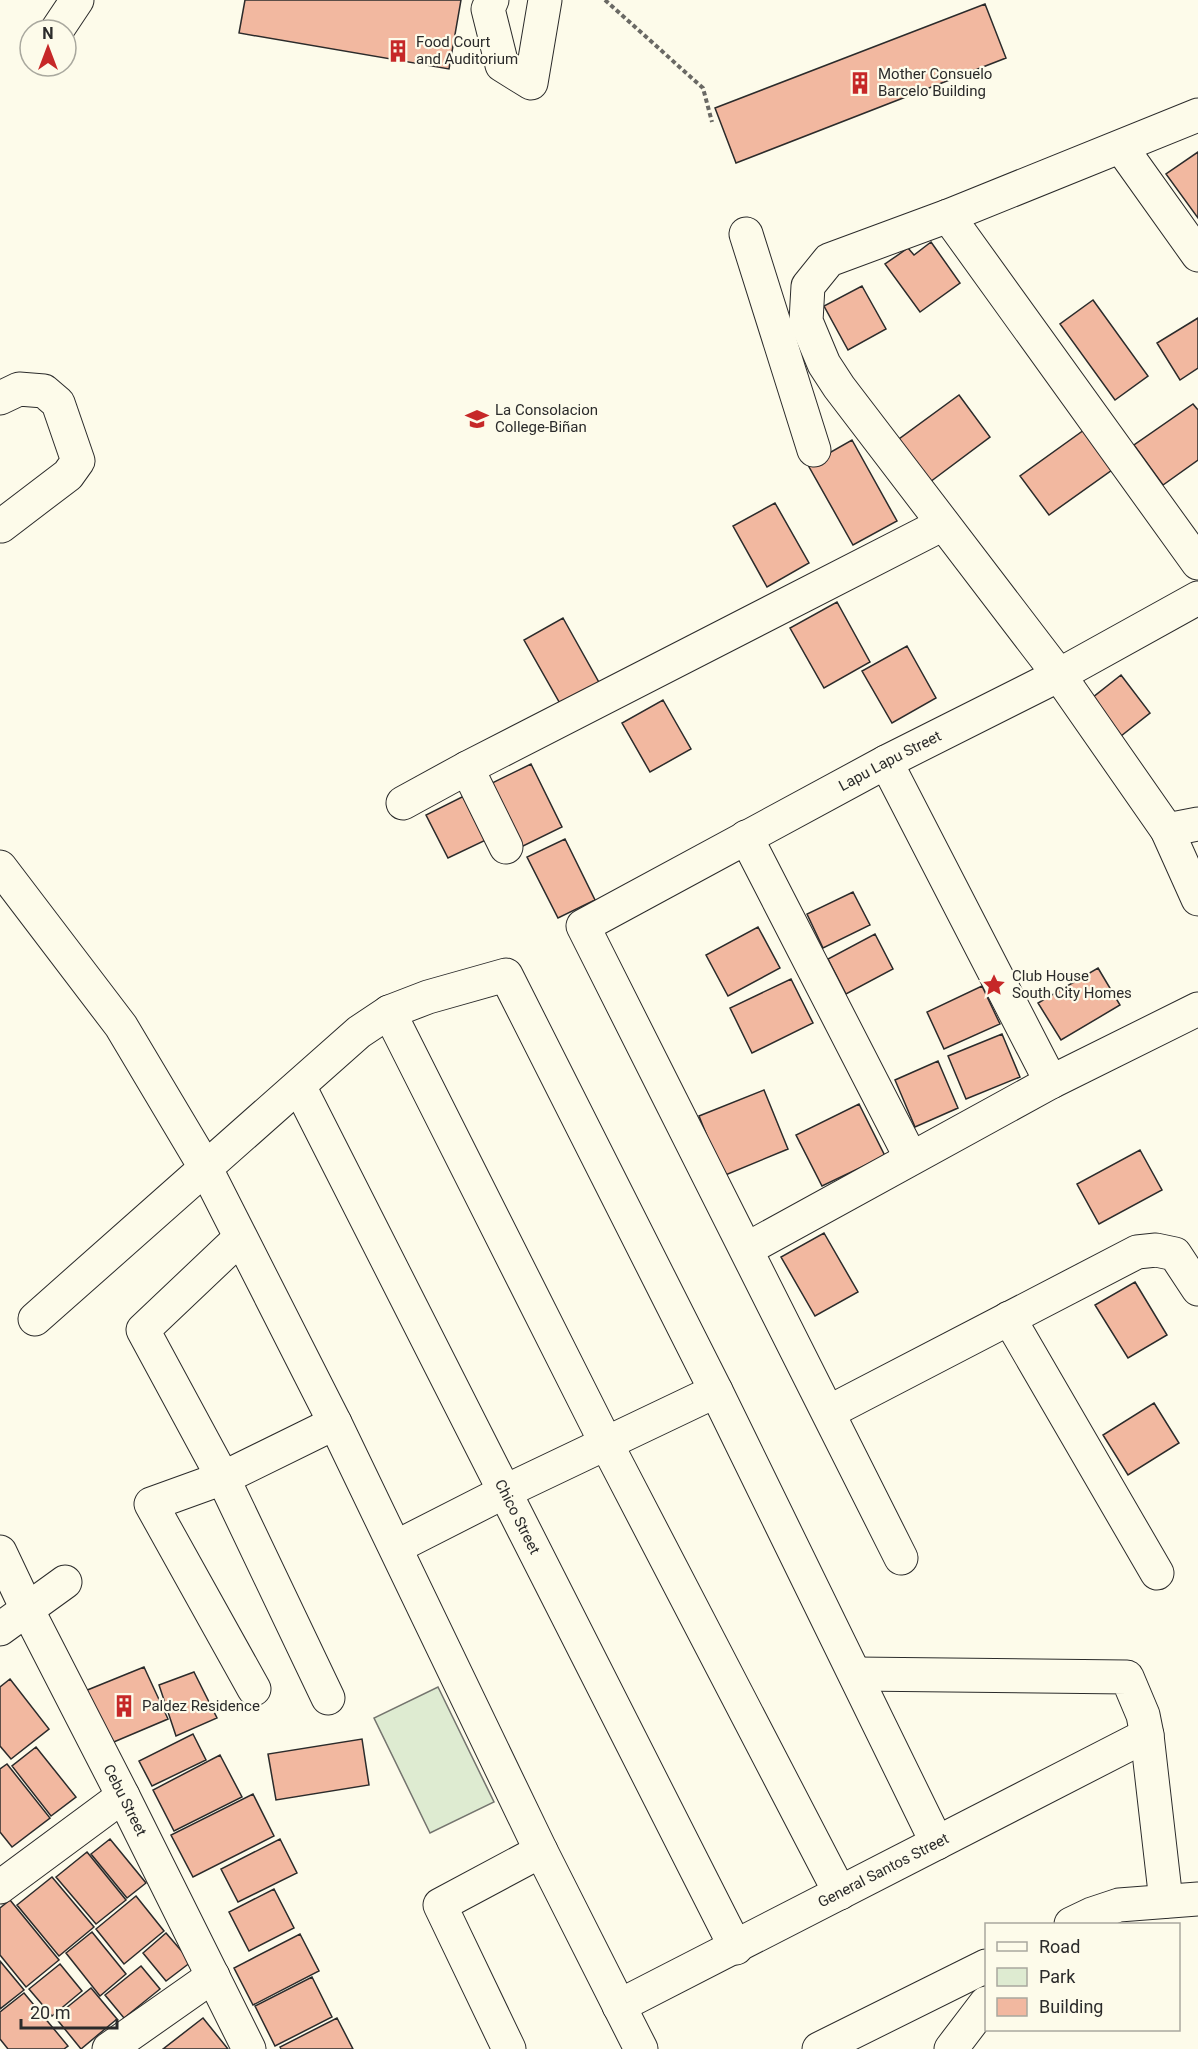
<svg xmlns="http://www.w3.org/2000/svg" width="1198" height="2049" font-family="Roboto,sans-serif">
	<rect width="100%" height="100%" fill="#fdfbea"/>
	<path fill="#deebd1" stroke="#74746e" stroke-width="1.5" d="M438,1687L494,1802L430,1833L374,1718Z"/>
	<path fill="#f2b8a0" stroke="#2b2b2b" stroke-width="1.5" d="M245,0H461L449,69L239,33Z
		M985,4L1006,58L736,163L715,108Z
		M1198,152V218L1166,174Z
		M931,242L960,283L920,312L885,264L908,248L914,255Z
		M862,286L886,329L848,350L824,306Z
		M1093,300L1148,376L1115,400L1060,324Z
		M1198,318V368L1180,380L1157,343Z
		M959,395L990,437L930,482L899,439Z
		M1193,404L1198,410V460L1163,485L1134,445Z
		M1084,430L1112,470L1049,515L1020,476Z
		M852,440L897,521L853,545L808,465Z
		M775,503L809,563L767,587L733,526Z
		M837,602L870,662L824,688L790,628Z
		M563,618L601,686L562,707L524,640Z
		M907,646L936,698L892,723L862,671Z
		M1121,675L1150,713L1121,736L1092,698Z
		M663,700L691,749L650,772L622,723Z
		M531,764L562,827L519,848L488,785Z
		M466,795L488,839L448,858L426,815Z
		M565,839L595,900L558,918L527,857Z
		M853,892L870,925L823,948L807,914Z
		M758,927L780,968L728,996L706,955Z
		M875,934L893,969L846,994L828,959Z
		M1098,968L1120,1005L1061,1040L1038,1003Z
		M791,979L813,1023L752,1053L730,1008Z
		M982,986L1000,1024L944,1049L927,1012Z
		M1002,1034L1020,1077L966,1099L948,1056Z
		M938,1061L958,1108L915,1127L895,1080Z
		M764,1090L788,1149L723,1176L699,1116Z
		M859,1104L885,1156L822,1186L796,1135Z
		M1140,1150L1162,1190L1099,1224L1077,1184Z
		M824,1233L858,1292L815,1316L781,1257Z
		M1135,1282L1167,1335L1128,1358L1095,1305Z
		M1154,1403L1179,1443L1128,1475L1103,1435Z
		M144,1667L168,1719L102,1747L80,1693Z
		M194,1672L217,1718L176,1736L159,1685Z
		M10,1679L49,1729L11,1759L0,1746V1687Z
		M193,1734L206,1760L152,1786L139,1761Z
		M362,1739L369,1785L276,1800L268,1754Z
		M36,1747L76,1797L51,1816L12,1766Z
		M220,1755L242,1797L174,1831L153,1790Z
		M7,1764L50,1818L12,1847L0,1832V1769Z
		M253,1794L274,1836L193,1877L171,1835Z
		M110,1839L146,1883L127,1898L91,1854Z
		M280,1839L297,1873L238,1902L221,1869Z
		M87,1852L126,1900L96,1924L56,1877Z
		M52,1877L94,1927L59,1956L17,1905Z
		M274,1889L294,1928L249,1951L229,1912Z
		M136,1896L164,1931L124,1964L96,1929Z
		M10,1900L59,1960L26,1987L0,1955V1908Z
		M92,1932L126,1974L100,1996L66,1953Z
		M166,1933L191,1962L166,1981L143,1953Z
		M300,1934L319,1971L253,2005L234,1968Z
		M0,1961L24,1990L0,2009Z
		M60,1964L82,1991L52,2016L29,1989Z
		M141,1966L160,1989L124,2018L105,1995Z
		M312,1977L332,2017L275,2046L255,2006Z
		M91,1988L117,2019L81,2049L55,2017Z
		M24,1993L68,2046L64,2049H8L0,2039V2012Z
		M203,2018L228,2049H163Z
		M337,2018L353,2049H281L280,2047Z"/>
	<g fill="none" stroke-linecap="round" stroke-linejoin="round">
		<g stroke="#2b2b2b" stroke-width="35">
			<g id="minor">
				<path d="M492,0L488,9L502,65L531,83L545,0"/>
				<path d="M57,30L77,0"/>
				<path d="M1198,115L948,216L829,260L808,286L806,321L824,364L839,387L1059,675L1167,830L1198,899"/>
				<path d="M1121,147L1198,255"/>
				<path d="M948,216L1198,563"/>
				<path d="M746,234L814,450"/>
				<path d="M0,398L19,389L44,391L58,403L78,461L68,475L1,526"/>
				<path d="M886,762L1051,1082"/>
				<path d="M467,768L506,847"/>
				<path d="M403,803L467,768L943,524"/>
				<path d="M1167,830L1198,824"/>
				<path d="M746,837L911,1158"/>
				<path d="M0,867L121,1026L205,1167L335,1423L541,1851L641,2049"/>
				<path d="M389,1012L606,1443L840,1893"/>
				<path id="s1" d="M299,1086L736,1948"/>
				<path d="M240,1238L143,1330L223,1478L328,1698"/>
				<path d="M747,1249L1051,1082L1198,1009"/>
				<path d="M1009,1318L1157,1573"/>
				<path d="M35,1319L359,1032L389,1012L428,997L506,975L716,1391L937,1843"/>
				<path d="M829,1412L1137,1252L1156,1250L1175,1254L1198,1289"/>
				<path d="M396,1547L504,1492L716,1391"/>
				<path id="s2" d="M0,1552L27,1609L123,1796L249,2049"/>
				<path id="s3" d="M901,1558L583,926L886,762L1059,675L1198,598"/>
				<path d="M0,1629L65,1582"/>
				<path d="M856,1674L1127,1677L1143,1715L1147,1735L1166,1901"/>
				<path d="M254,1689L151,1504L223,1478L335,1423"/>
				<path d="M0,1887L123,1796"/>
				<path d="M1071,1924L1092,1914L1119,1905L1198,1899"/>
				<path id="s4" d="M619,2006L1147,1735"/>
				<path d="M109,2049L213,1976"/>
				<path d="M509,2049L440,1905L541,1851"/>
				<path d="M819,2049L986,1966"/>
				<path d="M951,2049L986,2003"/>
			</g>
		</g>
		<path stroke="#6a6964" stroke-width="4" stroke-dasharray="4.5 3" stroke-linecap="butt" d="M605,0L703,88L712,122"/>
		<use href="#minor" stroke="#fdfbea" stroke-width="33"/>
	</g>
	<defs>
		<g id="building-bare" transform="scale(1.8)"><path d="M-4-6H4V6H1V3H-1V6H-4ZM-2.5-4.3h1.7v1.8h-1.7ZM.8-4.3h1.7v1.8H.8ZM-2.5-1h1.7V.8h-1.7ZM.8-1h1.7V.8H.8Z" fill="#c62828" stroke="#fdfbea" stroke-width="2.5" paint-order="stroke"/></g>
		<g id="university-bare" transform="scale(1.8)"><path d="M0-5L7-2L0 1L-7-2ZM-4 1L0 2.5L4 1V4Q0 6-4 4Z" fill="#c62828" stroke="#fdfbea" stroke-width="2.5" paint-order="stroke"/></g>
		<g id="sight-bare" transform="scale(1.8)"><path d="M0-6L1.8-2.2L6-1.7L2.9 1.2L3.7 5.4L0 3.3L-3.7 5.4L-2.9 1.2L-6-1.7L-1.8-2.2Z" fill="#c62828" stroke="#fdfbea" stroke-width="2.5" paint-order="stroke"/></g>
	</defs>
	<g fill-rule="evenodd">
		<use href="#building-bare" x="398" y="51"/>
		<use href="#building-bare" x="860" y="83"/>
		<use href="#university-bare" x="477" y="419"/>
		<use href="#sight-bare" x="994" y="985"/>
		<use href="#building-bare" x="124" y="1706"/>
	</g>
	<g text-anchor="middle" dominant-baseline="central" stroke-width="4.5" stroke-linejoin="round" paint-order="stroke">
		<g font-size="15" fill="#2b2b2b" stroke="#fdfbea" text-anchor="start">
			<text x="416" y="42">Food Court<tspan x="416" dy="17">and Auditorium</tspan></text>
			<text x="878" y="74">Mother Consuelo<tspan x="878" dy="17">Barcelo Building</tspan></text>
			<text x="495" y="410">La Consolacion<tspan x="495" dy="17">College-Biñan</tspan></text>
			<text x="1012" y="976">Club House<tspan x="1012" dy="17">South City Homes</tspan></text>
			<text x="142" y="1706">Paldez Residence</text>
		</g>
		<g font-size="15" fill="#2b2b2b" stroke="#fdfbea">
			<text stroke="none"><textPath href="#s3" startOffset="1056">Lapu Lapu Street</textPath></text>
			<text stroke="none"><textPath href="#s1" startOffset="483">Chico Street</textPath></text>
			<text stroke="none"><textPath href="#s2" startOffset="278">Cebu Street</textPath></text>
			<text stroke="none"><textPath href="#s4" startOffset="297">General Santos Street</textPath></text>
		</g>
	</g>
	<rect x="985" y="1923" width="195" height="108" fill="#fdfbea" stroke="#a9a89e" stroke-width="1.5"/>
	<rect x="997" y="1942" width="30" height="9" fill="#fdfbea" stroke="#a9a89e" stroke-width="1.5"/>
	<text x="1039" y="1953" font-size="18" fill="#2b2b2b">Road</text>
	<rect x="997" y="1968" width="30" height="18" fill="#deebd1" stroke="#a9a89e" stroke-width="1.5"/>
	<text x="1039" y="1983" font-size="18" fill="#2b2b2b">Park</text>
	<rect x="997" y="1998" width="30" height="18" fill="#f2b8a0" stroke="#a9a89e" stroke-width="1.5"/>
	<text x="1039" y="2013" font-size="18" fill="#2b2b2b">Building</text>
	<g transform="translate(48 48)"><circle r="28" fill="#fdfbea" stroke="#a9a89e" stroke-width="1.5"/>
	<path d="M0-4.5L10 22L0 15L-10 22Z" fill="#c62828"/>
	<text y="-9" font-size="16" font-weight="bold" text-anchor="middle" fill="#2b2b2b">N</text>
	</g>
	<path d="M21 2019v9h96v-9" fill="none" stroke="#2b2b2b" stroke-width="3"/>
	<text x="30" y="2019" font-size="18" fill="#2b2b2b" stroke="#fdfbea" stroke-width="4.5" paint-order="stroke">20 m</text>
</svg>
